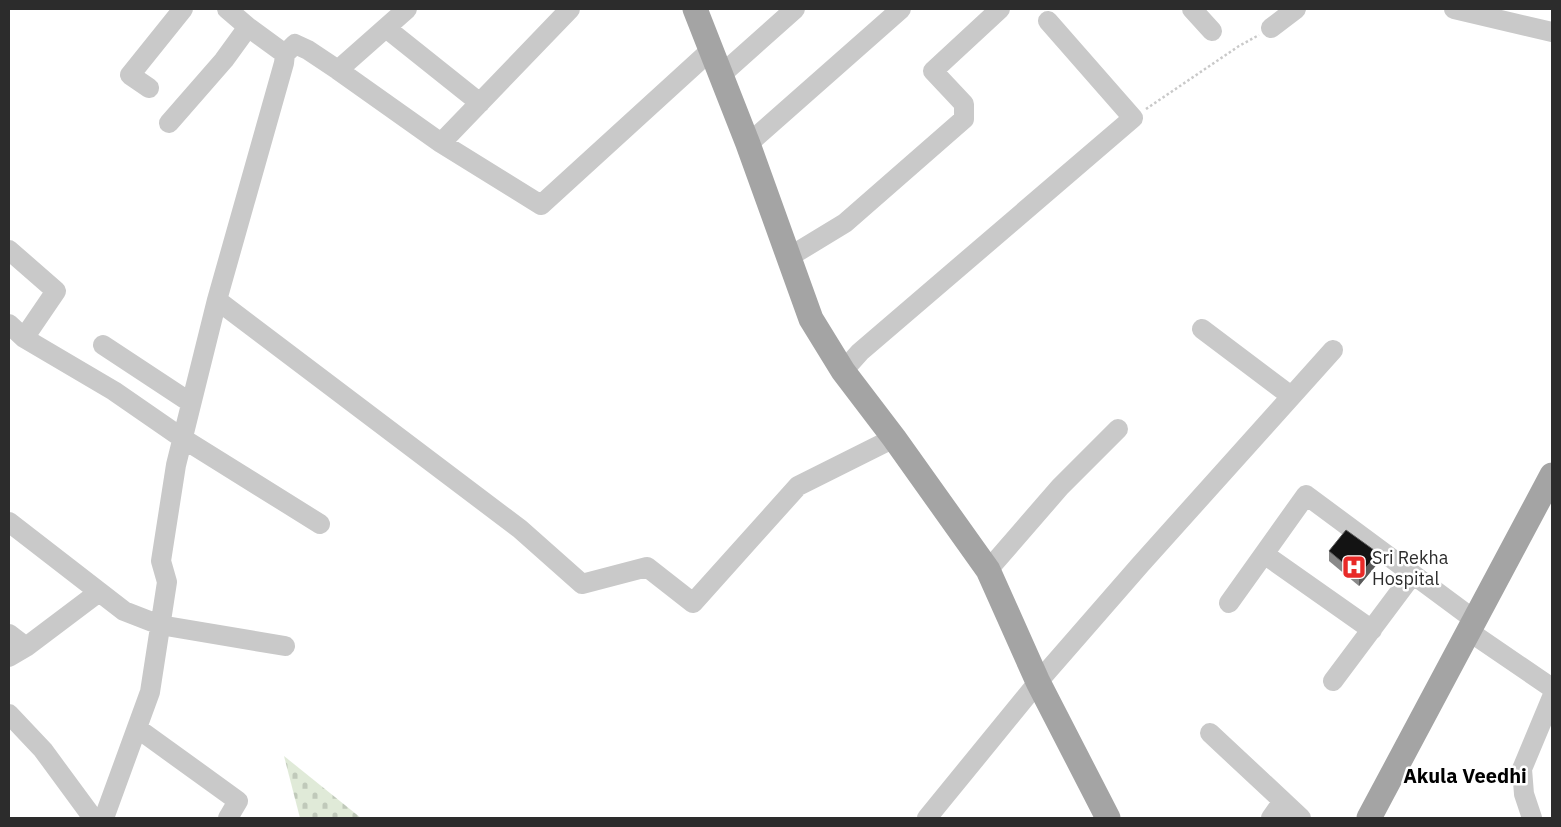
<svg xmlns="http://www.w3.org/2000/svg" width="1561" height="827" font-family="'IBM Plex Sans',sans-serif">
	<defs>
		<pattern id="cemetery-stones" width="16" height="16" patternUnits="userSpaceOnUse" patternTransform="scale(1.25)"><rect width="16" height="16" fill="#e0ead8"/><path d="M2 7V4a2 2 0 0 1 4 0v3zM10 15v-3a2 2 0 0 1 4 0v3z" fill="#c0c9ba"/></pattern>
	</defs>
	<rect width="100%" height="100%" fill="#fff"/>
	<path fill="url(#cemetery-stones)" d="M284,756L361,818H300Z"/>
	<g fill="none" stroke-linecap="round" stroke-linejoin="round">
		<path stroke="#c9c9c9" stroke-width="2.5" stroke-dasharray="2.5 2.5" stroke-linecap="butt" d="M1146,109L1239,46L1259,35"/>
		<path stroke="#c9c9c9" stroke-width="20" d="M407,9L338,70L441,143L570,9
			M1192,9L1212,31
			M1454,9L1552,32
			M386,28L480,103
			M1271,28L1296,9
			M285,54L295,44L308,50L338,70
			M721,75L795,9
			M149,88L130,75L183,9
			M169,123L224,60L248,27L227,9
			M441,143L541,205L711,50
			M748,144L901,9
			M9,250L56,291L24,338L9,324
			M789,257L845,223L964,119V104L933,71L1000,9
			M217,300L520,529L582,584L647,567L693,603L798,486L894,438
			M1202,329L1291,396
			M24,338L114,391L182,438L320,524
			M103,345L191,403
			M843,371L860,352L1133,118L1048,21
			M9,522L124,611L160,625L285,646
			M1264,554L1372,630
			M988,570L1060,487L1118,429
			M1229,603L1306,495L1476,621
			M1470,632L1552,688
			M9,634L26,647L9,657
			M26,647L99,592
			M1333,681L1413,574
			M9,714L43,750L93,818
			M137,728L238,801L228,818
			M1210,733L1301,818
			M104,818L150,692L167,582L161,561L176,465L217,300L284,63L285,54L248,27
			M927,818L1038,682L1140,565L1333,350
			M1271,818L1283,801
			M1532,818L1524,794L1522,769L1552,697"/>
		<path stroke="#a4a4a4" stroke-width="25" d="M695,9L748,144L811,319L843,371L894,438L988,570L1038,682L1108,818
			M1369,818L1552,475"/>
	</g>
	<path fill="#898989" d="M1329,551L1378,563L1359,586L1329,561Z"/>
	<path fill="#5a5a5a" d="M1378,553V563L1359,586V576Z"/>
	<path fill="#131313" stroke="#5a5a5a" d="M1346,530L1378,553L1359,576L1329,551Z"/>
	<defs>
		<g id="hospital-square" transform="scale(1.25)"><rect x="-9" y="-9" width="18" height="18" rx="4" fill="#e82a28" stroke="#fff"/><path d="M-5-5h3v3.5h4V-5h3V5h-3V1.5h-4V5h-3Z" fill="#fff"/></g>
	</defs>
	<g fill-rule="evenodd">
		<use href="#hospital-square" x="1354" y="567"/>
	</g>
	<g text-anchor="middle" dominant-baseline="central" stroke-width="5" stroke-linejoin="round" paint-order="stroke">
		<g font-size="18" fill="#2c2c2c" stroke="#fff" text-anchor="start">
			<text x="1372" y="557">Sri Rekha<tspan x="1372" dy="21">Hospital</tspan></text>
		</g>
		<g font-size="20" font-weight="bold" fill="#000" stroke="#fff">
			<text x="1465" y="775">Akula Veedhi</text>
		</g>
	</g>
	<rect width="1561" height="827" fill="none" stroke="#2c2c2c" stroke-width="20"/>
</svg>
